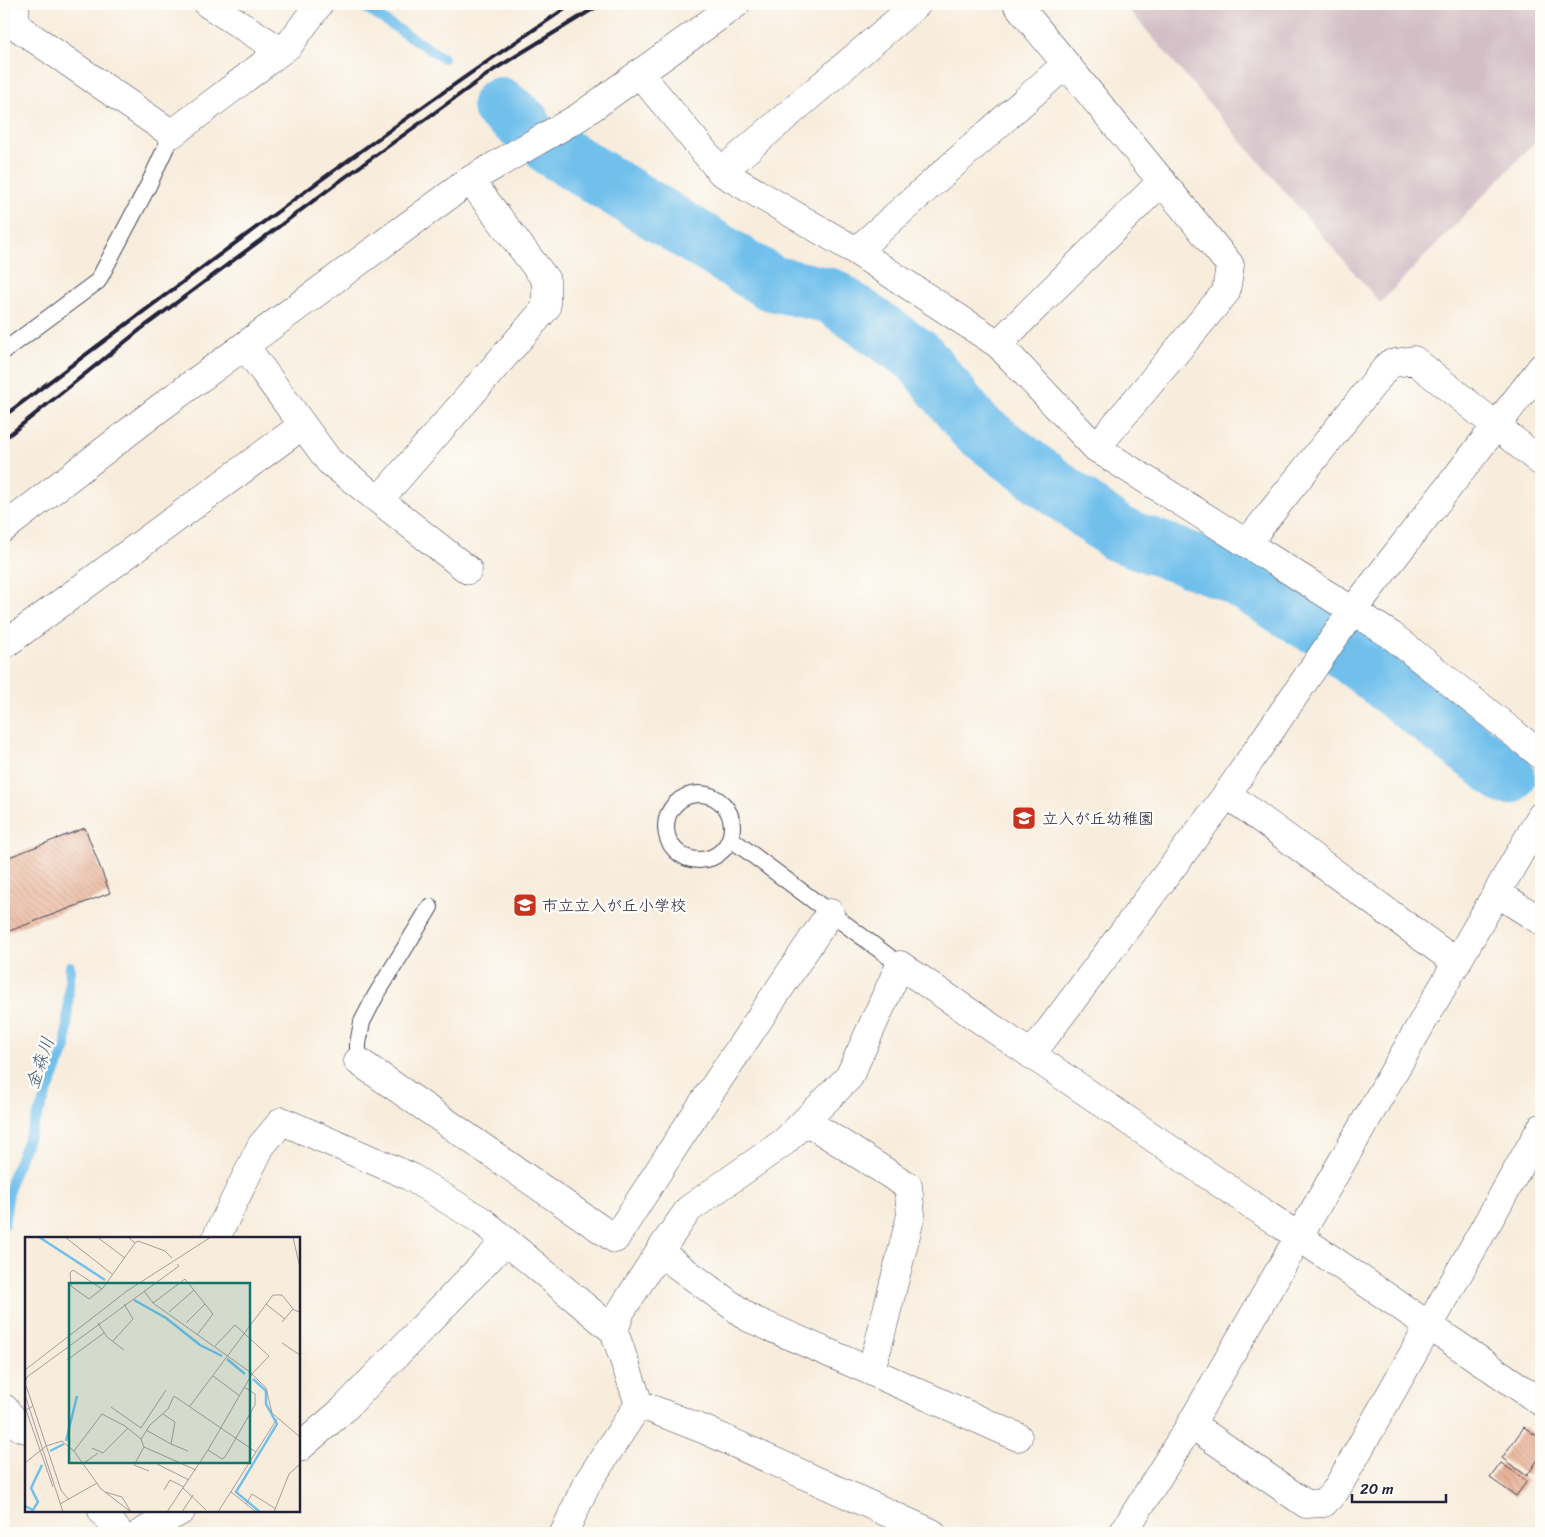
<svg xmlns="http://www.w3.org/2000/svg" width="1545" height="1537" font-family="Sriracha,'Klee One',sans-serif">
	<defs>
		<pattern id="building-back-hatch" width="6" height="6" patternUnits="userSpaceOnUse" patternTransform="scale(1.25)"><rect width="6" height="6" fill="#eab69c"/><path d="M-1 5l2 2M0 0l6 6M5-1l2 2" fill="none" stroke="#c89c87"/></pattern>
	</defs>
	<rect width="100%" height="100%" fill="#fdfcf7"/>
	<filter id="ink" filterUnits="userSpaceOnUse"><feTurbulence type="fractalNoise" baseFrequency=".02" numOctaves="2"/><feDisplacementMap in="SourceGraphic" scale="10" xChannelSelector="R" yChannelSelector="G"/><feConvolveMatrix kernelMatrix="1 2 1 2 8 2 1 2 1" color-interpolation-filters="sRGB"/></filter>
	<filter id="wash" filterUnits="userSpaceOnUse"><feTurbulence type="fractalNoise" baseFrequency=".0096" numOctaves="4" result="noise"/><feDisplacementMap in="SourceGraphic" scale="20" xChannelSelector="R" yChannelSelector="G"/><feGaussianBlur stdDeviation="1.12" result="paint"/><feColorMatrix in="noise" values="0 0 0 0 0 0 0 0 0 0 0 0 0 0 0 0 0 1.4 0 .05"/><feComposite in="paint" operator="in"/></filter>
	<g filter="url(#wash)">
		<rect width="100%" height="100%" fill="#f8eddd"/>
		<path fill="#d2bec5" d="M1124,4H1541V136L1380,303Z"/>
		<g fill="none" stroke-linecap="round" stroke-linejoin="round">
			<path stroke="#71c0ec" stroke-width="10" d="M359,4L443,58
				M4,1225L11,1180L66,1047L70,966"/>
			<path stroke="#71c0ec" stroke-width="56" d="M500,105L523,124
				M552,149L771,283L831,296L919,357L975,427L1118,534L1230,574L1311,624
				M1348,654L1507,777"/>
		</g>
		<g id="blocks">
			<path fill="url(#building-back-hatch)" d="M85,828L110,893L4,933V859Z
				M1524,1427L1541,1439V1455L1527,1476L1502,1458Z
				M1501,1463L1527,1481L1516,1496L1490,1478Z"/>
		</g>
	</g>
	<g filter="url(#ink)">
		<use href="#blocks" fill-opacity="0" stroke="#424053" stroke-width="1"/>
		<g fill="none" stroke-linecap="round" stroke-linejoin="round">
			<g stroke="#424053" stroke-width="18">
				<path id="service" d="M4,351L98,281L148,186L172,134
					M666 827a33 33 0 1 1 66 0a33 33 0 1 1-66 0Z
					M730,838L900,965
					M358,1061V1044L362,1022L376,995L430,907"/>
			</g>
			<g stroke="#424053" stroke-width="29">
				<path id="minor" d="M15,4L16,26L172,134L289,45L319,4
					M208,4L281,51
					M1017,4L1230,265L1226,292L1096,448
					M639,73L721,172L856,251L998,344L1096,448L1391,635L1541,755
					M721,172L917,4
					M856,251L1066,64
					M998,344L1162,181
					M245,346L329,461L468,570
					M379,500L546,308V280L470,180
					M4,528L161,407L470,180L579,117L736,4
					M1247,543L1389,364L1414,360L1541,462
					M4,645L303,425
					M1227,794L1457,963
					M1497,893L1541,921
					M1031,1055L1227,794L1353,610L1541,368
					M358,1061L615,1239L681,1136L830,913
					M216,1238L261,1146L282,1121L409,1176L482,1221L614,1331L621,1311L659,1252L689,1209L784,1142L849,1077L900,965L1541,1402
					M659,1252L749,1318L870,1371L878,1346L911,1215L908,1186L806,1121
					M614,1331L639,1404L705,1430L932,1533
					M870,1371L1018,1437
					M4,1408L20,1427L26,1429
					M1191,1424L1306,1504L1324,1503L1336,1490L1541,1128
					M299,1448L343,1410L506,1241
					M102,1511L119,1533
					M141,1533L181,1511
					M564,1533L586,1485L639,1404
					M1123,1533L1191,1424L1541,816"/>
			</g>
			<use href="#service" stroke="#fff" stroke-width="16"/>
			<use href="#minor" stroke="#fff" stroke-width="28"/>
			<path stroke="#22223b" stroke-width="4" d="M4,416C191,276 377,134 572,4
				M4,439L141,329L344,178L495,69L601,4"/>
		</g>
	</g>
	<defs>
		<g id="school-square" transform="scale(1.25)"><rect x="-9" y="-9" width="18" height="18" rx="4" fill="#c8321e" stroke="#fdfcf7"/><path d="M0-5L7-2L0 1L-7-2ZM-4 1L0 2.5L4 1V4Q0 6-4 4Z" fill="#fff"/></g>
	</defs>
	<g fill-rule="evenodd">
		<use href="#school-square" x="1024" y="818"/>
		<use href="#school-square" x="525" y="905"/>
	</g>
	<g text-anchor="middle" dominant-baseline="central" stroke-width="5" stroke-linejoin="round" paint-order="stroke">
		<g font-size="16" fill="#22223b" stroke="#fdfcf7" text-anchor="start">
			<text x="1042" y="818">立入が丘幼稚園</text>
			<text x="542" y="905">市立立入が丘小学校</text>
		</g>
		<g font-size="18" font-style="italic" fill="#3e5979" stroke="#fdfcf7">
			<text transform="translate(40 1063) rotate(-71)">金森川</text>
		</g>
	</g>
	<g transform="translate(25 1237)">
		<rect width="275" height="275" fill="#f8eddd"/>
		<path fill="none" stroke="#71c0ec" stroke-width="2.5" d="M14,0L80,43M109,63L141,81L175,108L197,119M202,122L220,137M228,142L241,154V167L252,187L211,255L235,275M41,204L52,159M25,214L39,207M0,269L8,273L13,265L6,251L17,228"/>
		<path fill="none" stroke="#a29c9c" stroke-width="1" d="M40,0L87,37M72,0L100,21M268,0L275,31M110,6L113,4L140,14L147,21M77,52L48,33L45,36L46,49L64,62L78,51L110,6L103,0M119,54L128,66L225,135L241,151L247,176L275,200M128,66L160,42L188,77L172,98M241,67L260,82M144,75L169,53M257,85L268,72M73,86L82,100L99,113M161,86L180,67M88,104L108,82L99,67M257,106L275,118M42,123L79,96M0,133L102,54L186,0M188,139L215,159M0,146L2,140L154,29L152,27M0,146L8,169L1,173L28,250M0,158L38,275M8,169L36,253L44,263M165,169L248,58H257L269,73L275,75M86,170L116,191L141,153M121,193L146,207L150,185L138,177M116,202L119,210L171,233M146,207L163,214M119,210L109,228L124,234M67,211L78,216L103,191M183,213L197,222L200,220L230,168V157L219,150M49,214L77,177L100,189L116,202L125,188L143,172L149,159L231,215M0,226L21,209L37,204L49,214L76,252L106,275M59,226L73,216M132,227L164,243M158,251L181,273M139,253L145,243L159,250M80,255L97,260L106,275M206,255L231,275M35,267L72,246M221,267L227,257L251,272M142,275L183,213L227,137L244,119L210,88L190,109M157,275L168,258M193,275L252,182M249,275L264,237L275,227"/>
		<path fill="#0f766e" fill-opacity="0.15" stroke="#0f766e" stroke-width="2.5" d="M44,46H225V226H44Z"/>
		<rect width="275" height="275" fill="none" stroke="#22223b" stroke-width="2.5"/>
	</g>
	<rect width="1545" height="1537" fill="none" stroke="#fdfcf7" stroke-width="20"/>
	<path d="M1352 1494v8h94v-8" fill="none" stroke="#22223b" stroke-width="2.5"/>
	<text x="1360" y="1494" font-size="15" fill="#22223b" stroke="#fdfcf7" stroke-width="4" paint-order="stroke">20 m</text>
</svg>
